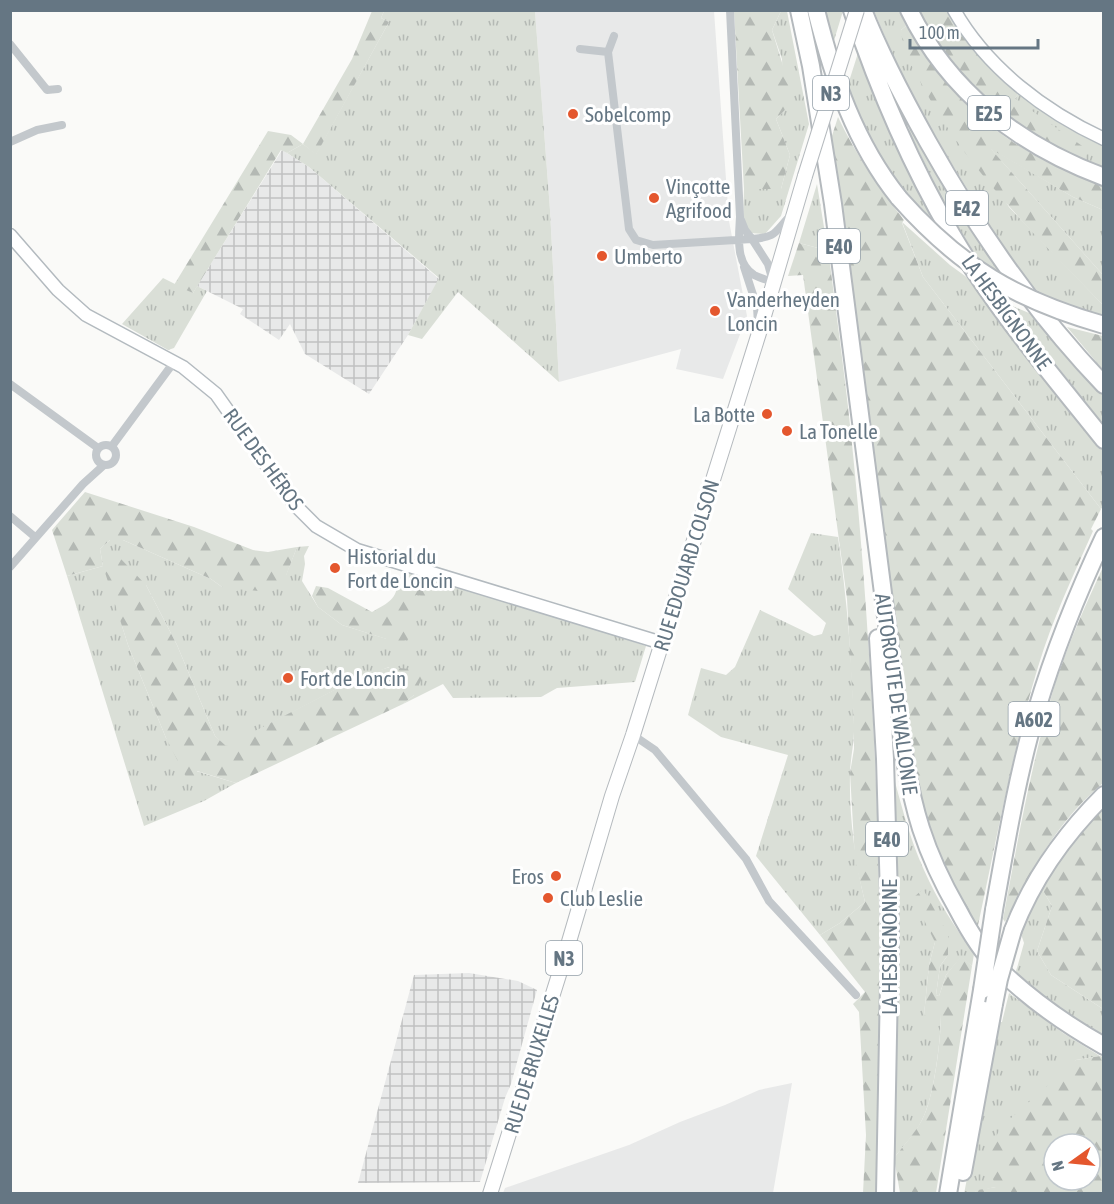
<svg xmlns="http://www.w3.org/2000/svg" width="1114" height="1204" font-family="'Asap Condensed',sans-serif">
	<defs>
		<pattern id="industrial-grid" width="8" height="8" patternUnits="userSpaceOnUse" patternTransform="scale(1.5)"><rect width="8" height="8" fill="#e8e9e9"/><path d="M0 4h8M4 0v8" fill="none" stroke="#c0c1c2"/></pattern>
		<pattern id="grass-tufts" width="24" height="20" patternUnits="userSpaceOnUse" patternTransform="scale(1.5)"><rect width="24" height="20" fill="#dadfd7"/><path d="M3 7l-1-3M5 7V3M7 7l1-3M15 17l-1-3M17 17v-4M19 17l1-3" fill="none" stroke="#b4b9b4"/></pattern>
		<pattern id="forest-firs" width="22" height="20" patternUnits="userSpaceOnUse" patternTransform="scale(1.5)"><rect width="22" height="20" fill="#dadfd7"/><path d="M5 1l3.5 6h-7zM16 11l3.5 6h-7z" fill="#b4b9b4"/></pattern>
	</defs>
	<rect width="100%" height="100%" fill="#fafaf8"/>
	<path fill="#e8e9e9" d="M535,11H714L729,221L747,316L723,379L676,369L681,349L559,382L550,210Z
		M792,1083L773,1193H503L505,1188L629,1145L680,1122L725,1105L759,1090Z"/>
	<path fill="url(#industrial-grid)" d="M282,150L309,167L439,279L408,335L369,394L305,354L290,324L279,340L240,314L243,309L197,286Z
		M469,973L518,981L537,990L511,1084L505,1098L480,1182L358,1183L414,975Z"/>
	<path fill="url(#grass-tufts)" d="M384,11H535L550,210L559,382L458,292L422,339L408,335L439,278L309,167L287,153L303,144L316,154L389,22L381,18Z
		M781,11H787L809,124L781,216L765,234L750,233L743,221L744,189H781L790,155L776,119L784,111L782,59L772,30Z
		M823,11H843L832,47Z
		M874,11H899L906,26L901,30L1009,207L1103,305V319L1100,318L1098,315L1037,293L1006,252L931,130L900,72Z
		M858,53L889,132L931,215L927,216L899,185L881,158L845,94Z
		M1019,92L1067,127L1103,143V168L1084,162L1015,99Z
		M910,126L936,173L1002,274L979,261L945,205L909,131Z
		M989,147L1073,197L1103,210V275Z
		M817,184L830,264L822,249L799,243Z
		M902,222L950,265L976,284L1016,338L1103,451L1104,505L1101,509L923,277Z
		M163,278L193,293L197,286L207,291L174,348L168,350L122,324Z
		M1010,305L1036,316L1103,395V425Z
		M811,533L838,537C847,599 852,662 854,724C855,742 850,758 850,775C849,817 855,861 865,902L840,923L820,935L756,856L788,755L721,737L688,715L701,668L726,675L735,667L760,610L814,636L822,634L826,623L788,589Z
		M110,540H123L211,579L222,587L286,575L297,547L309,546L304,556L305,564L302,581L318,607L342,625L387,639L393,599L398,590L397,582L413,567L646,646L635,682L557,688L541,697L453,698L443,684L403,704L414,695L389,667L348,683L226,747L215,736L177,645L146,585L122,626L128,645L166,738L196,771L236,783L204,801L144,826L67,576L103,566L100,549Z
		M895,782C903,811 911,842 924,870C937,900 955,927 974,954L972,966L961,957L946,975L939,996L936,995L940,966L948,955L935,942L929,965L924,1015L941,1013C941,1039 934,1098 922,1120C916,1133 903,1146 894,1158L893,805Z
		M1041,887L1052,906L1037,951L1051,975L1103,1009V1040L1081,1028L1015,975L1024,943L1020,931Z
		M1009,993L1063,1033L1100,1056L1076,1060L996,1187C985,1189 975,1193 964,1194L997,1022H1002Z"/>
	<path fill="url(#forest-firs)" fill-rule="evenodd" d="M372,11H384L381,18L389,22L316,155L303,144L287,153L281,150L193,293L174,285L268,131L291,135L303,144L352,59Z
		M734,11H781L772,30L792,95L784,111L776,119L790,155L781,189H744Z
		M917,11H950L1019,92L1015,99L1088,150L1084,162C1008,126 958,85 917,11Z
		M906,26C916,41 924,56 935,69C977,125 1037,164 1103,185V210L1073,197L991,149L1103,275V305C1037,237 964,167 920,81C910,63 903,51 901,30Z
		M838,117C856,155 878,187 904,220L902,223L923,277L1101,509L1091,529L1093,531C1073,576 1052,620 1038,667C1012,753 996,842 977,930L941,868L912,772L859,337L830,142Z
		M799,243L822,249L830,264C838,327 847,391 853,454C862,543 868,632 873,721C882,878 880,1036 876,1193H863L866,1135L859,1012L853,1004L865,992L820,935L840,923L865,902L855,860L850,773L854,749V725L847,599L803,275L788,276Z
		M1067,327L1103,336V370Z
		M85,492L194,527L253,550L268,552L297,547L284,581L267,592L222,587L211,579L123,540H110L100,549L103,566L119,557L146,585L177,645L215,736L226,746L363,675L390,667L418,670L423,676L414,695L403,704L236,783L197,771V785L187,779L166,738L128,645L103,566L67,576L52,530Z
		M1103,567V783C1057,822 1032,869 1005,922L1003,919C1018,839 1032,759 1056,681C1069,642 1086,604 1103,567Z
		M402,576L437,582L447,588L446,593L437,599L416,595L413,631L409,639L399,643L342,625L318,607L312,596L316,586L328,588L372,612C385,604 398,600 397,582Z
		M1103,805V1009L1051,975L1037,951L1052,906L1041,887L1058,858Z
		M923,889L948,934V955L940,966L936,995L939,996L946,975L961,956L972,966L936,1193H900L894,1158C903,1146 915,1133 922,1120C934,1098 941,1039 941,1014L931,1019L924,1015L929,965L935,942L913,898Z
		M1100,1056L1104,1057L1103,1193H974L978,1190L996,1187L985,1158L1001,1127L1076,1060ZM1054,1144H1090V1180H1054Z"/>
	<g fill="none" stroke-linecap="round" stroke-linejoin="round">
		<g stroke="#b3babf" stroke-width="15">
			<path id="secondary" d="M954,10C987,68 1044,111 1104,139
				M10,235L58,290L86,315L183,367L216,394L294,504L316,526L357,550L662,643"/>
		</g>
		<g stroke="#b5babe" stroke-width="16">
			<path id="primary" d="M490,1194L563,962L612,796L633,735L759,333L805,176"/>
		</g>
		<g stroke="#b4b9bd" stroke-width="20">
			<path id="highway" d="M799,10L811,66L833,204L902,741C912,808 924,851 958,910C968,929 981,951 997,967C1028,998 1065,1024 1104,1046
				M816,10C833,78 855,143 899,198
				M852,10C878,88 911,165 952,235C994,307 1052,375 1104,440
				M863,10C881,56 904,99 928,142C977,229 1034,312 1104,385
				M909,10C949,92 1020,146 1104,177
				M878,638L885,759L890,931L885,1194
				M994,910C1006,844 1017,776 1036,712C1054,652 1077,594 1104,537
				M1013,930C1033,878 1064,835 1104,795
				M963,1172L994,1004
				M948,1194L982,990"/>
		</g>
		<path stroke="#c3c8cc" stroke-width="8" d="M730,10L740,217C739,236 735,263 754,275C760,278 767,280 773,282
			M614,36L608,52L629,229L636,240L653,245L752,239L768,264L773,282
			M10,44L47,90L58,89
			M580,49L608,52
			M10,142L37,130L62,125
			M741,220L745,230L752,239C778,237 774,232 791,215
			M744,267L757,307L758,324
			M10,384L98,448
			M96 455a10 10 0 1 1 20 0a10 10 0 1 1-20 0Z
			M112,446L174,362
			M10,516L35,537
			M10,567L83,484L104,465
			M633,735L655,750L746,859L769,901L856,995"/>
		<use href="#secondary" stroke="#fff" stroke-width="12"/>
		<use href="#primary" stroke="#fff" stroke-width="14"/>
		<use href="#highway" stroke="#fff" stroke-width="16"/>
		<g stroke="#b5babe" stroke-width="16" stroke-linecap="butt">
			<path id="primary-bridge" d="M805,176L857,10"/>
		</g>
		<g stroke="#b4b9bd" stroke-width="20" stroke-linecap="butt">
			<path id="highway-bridge" d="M899,198C960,267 1016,300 1104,325
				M982,990L994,910
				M994,1004L999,979L1013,930"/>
		</g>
		<use href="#primary-bridge" stroke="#fff" stroke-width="14"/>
		<use href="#highway-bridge" stroke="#fff" stroke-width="16"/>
	</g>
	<g fill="#e4572e" stroke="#fff" stroke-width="2">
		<circle cx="573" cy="114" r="6"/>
		<circle cx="654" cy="198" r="6"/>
		<circle cx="602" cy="256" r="6"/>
		<circle cx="715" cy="311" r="6"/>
		<circle cx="767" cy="414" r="6"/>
		<circle cx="787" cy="431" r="6"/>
		<circle cx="335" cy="568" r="6"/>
		<circle cx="288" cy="678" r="6"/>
		<circle cx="556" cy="876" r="6"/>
		<circle cx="548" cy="898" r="6"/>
	</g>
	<g text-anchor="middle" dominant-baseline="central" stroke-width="6" stroke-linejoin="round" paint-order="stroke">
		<g fill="#fff" stroke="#939fa8" stroke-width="1.5">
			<rect x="813" y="76" width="36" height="34" rx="4.5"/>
			<rect x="968" y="96" width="42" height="34" rx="4.5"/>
			<rect x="946" y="191" width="42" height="34" rx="4.5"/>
			<rect x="818" y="229" width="42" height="34" rx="4.5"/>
			<rect x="1008.5" y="702" width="51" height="34" rx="4.5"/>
			<rect x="866" y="822" width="42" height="34" rx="4.5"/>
			<rect x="546" y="941" width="36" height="34" rx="4.5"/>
		</g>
		<g font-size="20" font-weight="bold" fill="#657683">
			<text x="831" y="93">N3</text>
			<text x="989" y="113">E25</text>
			<text x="967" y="208">E42</text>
			<text x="839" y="246">E40</text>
			<text x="1034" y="719">A602</text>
			<text x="887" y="839">E40</text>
			<text x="564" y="958">N3</text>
		</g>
		<g font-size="21" fill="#657683" stroke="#fff" text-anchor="start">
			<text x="585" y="114">Sobelcomp</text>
			<text x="666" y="186">Vinçotte<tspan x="666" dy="24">Agrifood</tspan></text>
			<text x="614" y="256">Umberto</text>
			<text x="727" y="299">Vanderheyden<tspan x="727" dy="24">Loncin</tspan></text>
			<text x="755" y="414" text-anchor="end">La Botte</text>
			<text x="799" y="431">La Tonelle</text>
			<text x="347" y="556">Historial du<tspan x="347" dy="24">Fort de Loncin</tspan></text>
			<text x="300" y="678">Fort de Loncin</text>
			<text x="544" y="876" text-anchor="end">Eros</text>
			<text x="560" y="898">Club Leslie</text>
		</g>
		<g font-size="21" fill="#657683" stroke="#fff">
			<text transform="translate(1007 312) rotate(54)">LA HESBIGNONNE</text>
			<text transform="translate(264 459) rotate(54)">RUE DES HÉROS</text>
			<text transform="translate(686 565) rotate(-73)">RUE EDOUARD COLSON</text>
			<text transform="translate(897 694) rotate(82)">AUTOROUTE DE WALLONIE</text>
			<text transform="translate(889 947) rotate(-90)">LA HESBIGNONNE</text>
			<text transform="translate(531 1064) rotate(-73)">RUE DE BRUXELLES</text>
		</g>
	</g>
	<rect width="1114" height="1204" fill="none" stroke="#657683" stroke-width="24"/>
	<g transform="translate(1072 1162) rotate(255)"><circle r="28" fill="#ffffff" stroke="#c1c8cd" stroke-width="1.5"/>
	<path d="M0-4.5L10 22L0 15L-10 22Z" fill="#e4572e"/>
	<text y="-9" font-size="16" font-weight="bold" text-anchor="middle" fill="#657683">N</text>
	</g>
	<path d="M910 39v9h128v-9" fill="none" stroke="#657683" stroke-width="3"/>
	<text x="919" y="39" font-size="18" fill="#657683" stroke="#ffffff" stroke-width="4.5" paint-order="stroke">100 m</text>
</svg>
